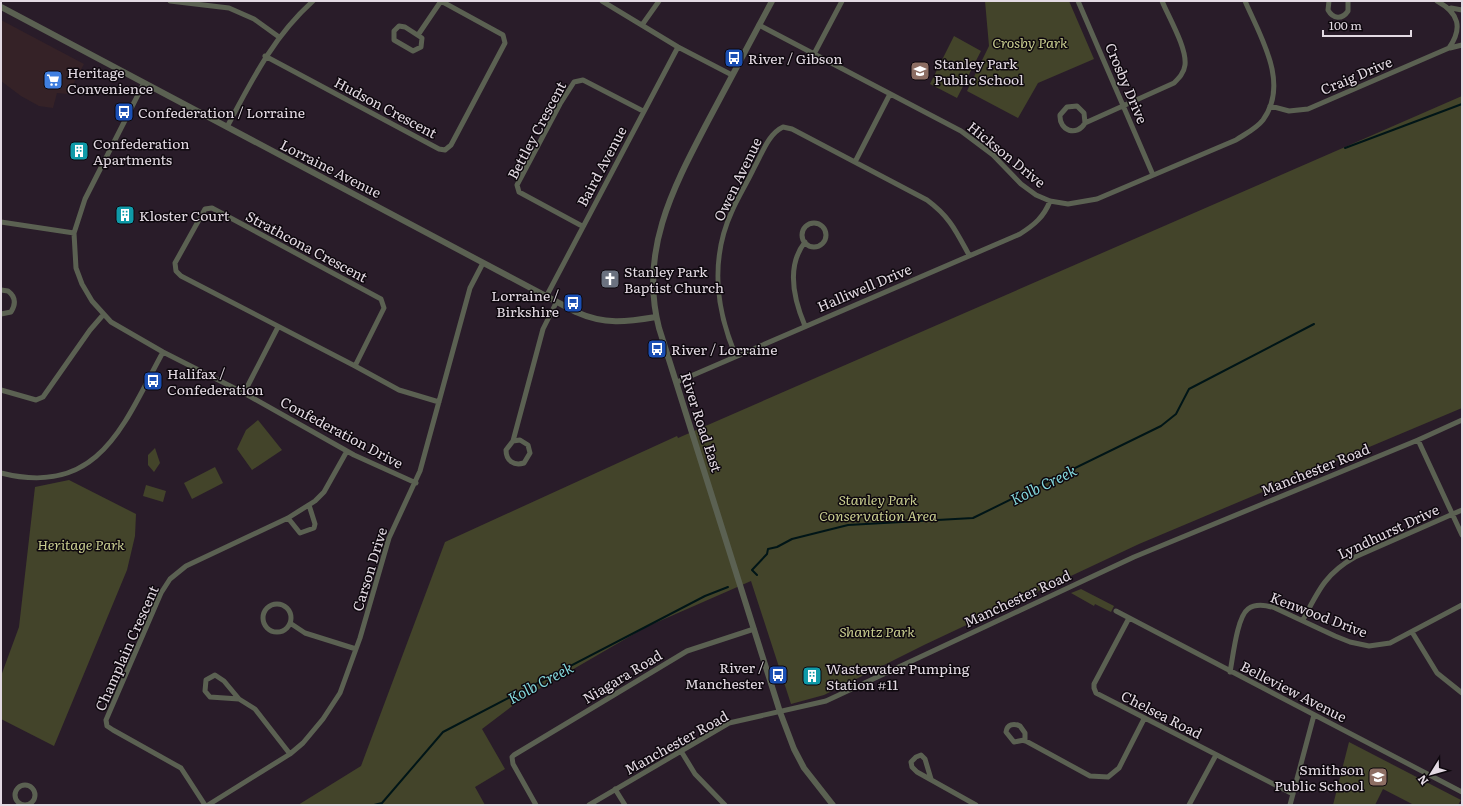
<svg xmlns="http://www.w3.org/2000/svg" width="1463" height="806" font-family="Literata,serif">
	<rect width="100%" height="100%" fill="#291c29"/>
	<path fill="#352227" d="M1,20L84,64L68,94L57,93L53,108L39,106L21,96L1,81Z"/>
	<path fill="#43442a" d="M985,1H1069L1094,59L1038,83L1018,118L967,91L989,46Z
		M954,36L981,51L957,98L930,84Z
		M1462,96V408L1139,544L924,645L824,695L791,704L751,581L646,627L520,700L482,729L505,769L475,787L485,805H298L361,766L445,542L677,436L678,438Z
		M258,420L282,450L252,470L237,449L246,430Z
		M155,448L160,463L154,472L148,465V455Z
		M215,467L223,483L192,499L184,483Z
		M69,480L136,514L135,536L127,570L54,746L1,719V676L19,627L35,487Z
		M146,485L166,491L163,502L143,496Z
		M1081,589L1114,606L1111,612L1095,604L1094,606L1071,593Z
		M1349,742L1461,800L1458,805H1414L1383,789L1375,805H1333Z"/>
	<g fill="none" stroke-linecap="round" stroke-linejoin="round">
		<path stroke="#001517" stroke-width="2" d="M1345,148L1462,104
			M757,575L752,570L767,554L768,549L777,547L792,539L848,525L973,518L1161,426L1176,414L1189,389L1314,324
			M374,805L382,803L443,732L705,596L728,587"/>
		<path stroke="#5b6152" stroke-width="5" d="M170,1L229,8L254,19L279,37
			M602,1L678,47L732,75
			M1078,1L1153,175
			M1329,1L1328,10C1333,19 1342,20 1348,11V1
			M1451,8L1462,10
			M642,25L659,1
			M759,25L961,131L993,155L1021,184L1036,195L1050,201L1068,204L1097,199L1236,140C1245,134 1256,129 1263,120C1290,83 1260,36 1245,1
			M399,26L405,27L422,38L421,47L413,51L394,40V31Z
			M418,35L441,1
			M1450,48L1462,45
			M814,54L842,1
			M265,56L439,149L445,150L451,145L505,43L503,35L441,1
			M144,83L85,199L74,233L76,268L82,284L92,301L111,322L163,352L244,393L354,455L416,483
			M1270,106L1289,111L1308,109L1449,48C1463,28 1459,13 1437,1
			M1085,123L1084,113L1077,106L1067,107L1060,115C1059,131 1077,137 1085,123L1174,83C1179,78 1184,73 1185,65C1187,48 1169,18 1162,1
			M227,127C252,80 273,37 313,1
			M855,162L890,94
			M1,222L74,233
			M802 235a12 12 0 1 1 24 0a12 12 0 1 1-24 0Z
			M582,226L519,192L517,185L560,104L574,82L583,80L643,111
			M1,290L8,291C16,297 16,304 11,312L1,314
			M546,297L678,47
			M805,326C794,300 786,266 805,242
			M736,356C716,310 710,259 732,211C738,197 747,183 754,168C762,154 768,134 783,127L792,129L927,200C950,217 956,231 969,255
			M355,366L181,276L176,271L175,263L205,209L212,208L381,299L384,308L355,366L399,390L439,402
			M677,382L1020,234C1034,225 1044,217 1050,201
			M1,390L36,400L43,397L90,330L103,315
			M244,393L278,327
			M1418,440L1462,535
			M513,441L520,440L528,445L530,453L524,463C514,466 506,461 506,450L513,441L543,329L556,303
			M1,473C100,498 124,423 163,352
			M288,518L300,533L314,528L315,524L309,505
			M263 618a14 14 0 1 1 28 0a14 14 0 1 1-28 0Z
			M1116,611L1462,792
			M1129,618L1094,684V688L1096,693L1293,794
			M1303,620C1318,591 1326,573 1355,557L1462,510
			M290,623L305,633L356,649
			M1412,632L1437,673L1462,693
			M1230,672C1233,657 1237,617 1248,609C1256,603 1266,605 1275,608L1335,636L1350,642L1369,646L1390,643L1462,605
			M239,699L210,697L205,691L206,680L215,675L224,681L239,699L255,709L290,754
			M1025,741V733L1020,726C1014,723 1007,724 1006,732L1014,742L1024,740L1090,776L1108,777L1119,768L1144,719
			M681,751L695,774L725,805
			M931,779L925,759L921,755L916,757L911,762L912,767L917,772L976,805
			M15 795a10 10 0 1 1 20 0a10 10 0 1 1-20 0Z
			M615,789L625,805
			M205,805L181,768L113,730L107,726L106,720L161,593L170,579L186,566L288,518L315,501L324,492L347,451
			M208,805L290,754L303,743L323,719L340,693L360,638L389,538L420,471L470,288L483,263
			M536,805L513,764L512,757L514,755L687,651L754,629
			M589,805L729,723L826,701L1134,557L1418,440L1462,420
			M1189,805L1216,755
			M1290,805L1314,715"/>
		<path stroke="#5b6152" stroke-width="6" d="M772,1C751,41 729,81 708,121C673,188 639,251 659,328L780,712L794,749L804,768L833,805
			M1,7L576,312C605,325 626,322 656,317"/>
	</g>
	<defs>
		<g id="bus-square" transform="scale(1)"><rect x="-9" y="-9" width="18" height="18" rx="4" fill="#1a4fb4" stroke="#0e080e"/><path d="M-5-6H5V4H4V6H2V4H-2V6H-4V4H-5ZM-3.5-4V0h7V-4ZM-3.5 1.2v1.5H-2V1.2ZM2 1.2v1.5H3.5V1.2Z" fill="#fff"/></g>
		<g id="school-square" transform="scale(1)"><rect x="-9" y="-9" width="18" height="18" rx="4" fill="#8d6e63" stroke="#0e080e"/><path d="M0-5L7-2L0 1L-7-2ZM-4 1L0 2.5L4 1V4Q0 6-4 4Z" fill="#fff"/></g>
		<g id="supermarket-square" transform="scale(1)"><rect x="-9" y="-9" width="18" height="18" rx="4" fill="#3f7fe0" stroke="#0e080e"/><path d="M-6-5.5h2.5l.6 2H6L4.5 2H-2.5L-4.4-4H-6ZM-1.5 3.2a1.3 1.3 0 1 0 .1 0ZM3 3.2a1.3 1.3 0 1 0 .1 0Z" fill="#fff"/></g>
		<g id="building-square" transform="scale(1)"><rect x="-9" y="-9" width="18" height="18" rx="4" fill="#0f9aa8" stroke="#0e080e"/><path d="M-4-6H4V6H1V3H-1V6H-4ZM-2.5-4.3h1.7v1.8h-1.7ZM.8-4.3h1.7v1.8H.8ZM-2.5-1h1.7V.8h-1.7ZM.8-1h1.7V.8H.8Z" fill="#fff"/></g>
		<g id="church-square" transform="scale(1)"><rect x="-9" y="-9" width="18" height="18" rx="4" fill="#6b7280" stroke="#0e080e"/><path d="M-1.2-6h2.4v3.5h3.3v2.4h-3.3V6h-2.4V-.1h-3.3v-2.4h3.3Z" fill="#fff"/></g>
	</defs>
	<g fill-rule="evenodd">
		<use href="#bus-square" x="734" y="58"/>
		<use href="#school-square" x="920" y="71"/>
		<use href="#supermarket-square" x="53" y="80"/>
		<use href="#bus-square" x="124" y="112"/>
		<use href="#building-square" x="79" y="151"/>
		<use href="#building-square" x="125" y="215"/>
		<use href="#church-square" x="610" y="279"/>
		<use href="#bus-square" x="573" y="303"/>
		<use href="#bus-square" x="657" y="349"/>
		<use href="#bus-square" x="153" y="381"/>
		<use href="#bus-square" x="778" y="675"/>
		<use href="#building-square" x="812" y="676"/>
		<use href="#school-square" x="1378" y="777"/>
	</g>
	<g text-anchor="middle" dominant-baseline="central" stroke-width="3" stroke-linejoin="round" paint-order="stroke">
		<g font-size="14" font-style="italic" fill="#c8cd8f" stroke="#0e080e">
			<text x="1030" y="42">Crosby Park</text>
			<text x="878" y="499">Stanley Park<tspan x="878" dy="16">Conservation Area</tspan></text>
			<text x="81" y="544">Heritage Park</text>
			<text x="877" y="631">Shantz Park</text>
		</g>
		<g font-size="14" fill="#e3dae3" stroke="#0e080e" text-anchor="start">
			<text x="748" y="58">River / Gibson</text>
			<text x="934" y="63">Stanley Park<tspan x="934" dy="16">Public School</tspan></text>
			<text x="67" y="72">Heritage<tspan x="67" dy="16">Convenience</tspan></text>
			<text x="138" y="112">Confederation / Lorraine</text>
			<text x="93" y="143">Confederation<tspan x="93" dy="16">Apartments</tspan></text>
			<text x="139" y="215">Kloster Court</text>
			<text x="624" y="271">Stanley Park<tspan x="624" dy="16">Baptist Church</tspan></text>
			<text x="559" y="295" text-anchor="end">Lorraine /<tspan x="559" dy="16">Birkshire</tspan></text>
			<text x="671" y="349">River / Lorraine</text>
			<text x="167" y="373">Halifax /<tspan x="167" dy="16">Confederation</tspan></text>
			<text x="764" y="667" text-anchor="end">River /<tspan x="764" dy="16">Manchester</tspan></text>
			<text x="826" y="668">Wastewater Pumping<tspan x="826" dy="16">Station #11</tspan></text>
			<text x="1364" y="769" text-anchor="end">Smithson<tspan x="1364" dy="16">Public School</tspan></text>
		</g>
		<g font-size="14" fill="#e3dae3" stroke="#0e080e">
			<text transform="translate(1356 75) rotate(-23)">Craig Drive</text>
			<text transform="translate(1127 83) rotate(67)">Crosby Drive</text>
			<text transform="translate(386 107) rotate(28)">Hudson Crescent</text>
			<text transform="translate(536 130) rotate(-62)">Bettley Crescent</text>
			<text transform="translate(1007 154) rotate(39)">Hickson Drive</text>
			<text transform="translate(601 166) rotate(-62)">Baird Avenue</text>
			<text transform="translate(331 168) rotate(27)">Lorraine Avenue</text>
			<text transform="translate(737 179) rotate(-64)">Owen Avenue</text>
			<text transform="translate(307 246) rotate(28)">Strathcona Crescent</text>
			<text transform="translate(864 287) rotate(-23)">Halliwell Drive</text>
			<text transform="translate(702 422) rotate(72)">River Road East</text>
			<text transform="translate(342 432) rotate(28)">Confederation Drive</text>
			<text transform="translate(1315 469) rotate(-22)">Manchester Road</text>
			<text transform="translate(1388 531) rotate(-25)">Lyndhurst Drive</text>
			<text transform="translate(369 569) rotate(-73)">Carson Drive</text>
			<text transform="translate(1017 598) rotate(-25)">Manchester Road</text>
			<text transform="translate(1319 614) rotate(21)">Kenwood Drive</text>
			<text transform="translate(126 648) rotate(-66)">Champlain Crescent</text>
			<text transform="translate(622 676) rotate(-31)">Niagara Road</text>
			<text transform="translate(1294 691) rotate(27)">Belleview Avenue</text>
			<text transform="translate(1162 714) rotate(27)">Chelsea Road</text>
			<text transform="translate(676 742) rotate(-29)">Manchester Road</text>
		</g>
		<g font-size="15" font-style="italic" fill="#82d6da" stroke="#0e080e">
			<text transform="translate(1043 484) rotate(-26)">Kolb Creek</text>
			<text transform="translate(540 682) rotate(-28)">Kolb Creek</text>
		</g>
	</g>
	<rect width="1463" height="806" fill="none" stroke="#e3dae3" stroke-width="4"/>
	<g transform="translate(1431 774) rotate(233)" stroke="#0e080e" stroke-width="3" paint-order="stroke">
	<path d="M0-3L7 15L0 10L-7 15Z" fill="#e3dae3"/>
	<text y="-6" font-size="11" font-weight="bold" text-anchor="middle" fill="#e3dae3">N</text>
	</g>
	<path d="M1323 30v6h88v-6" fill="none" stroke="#e3dae3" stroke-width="2"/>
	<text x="1329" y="30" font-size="12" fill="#e3dae3" stroke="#0e080e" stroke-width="3" paint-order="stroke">100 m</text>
</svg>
